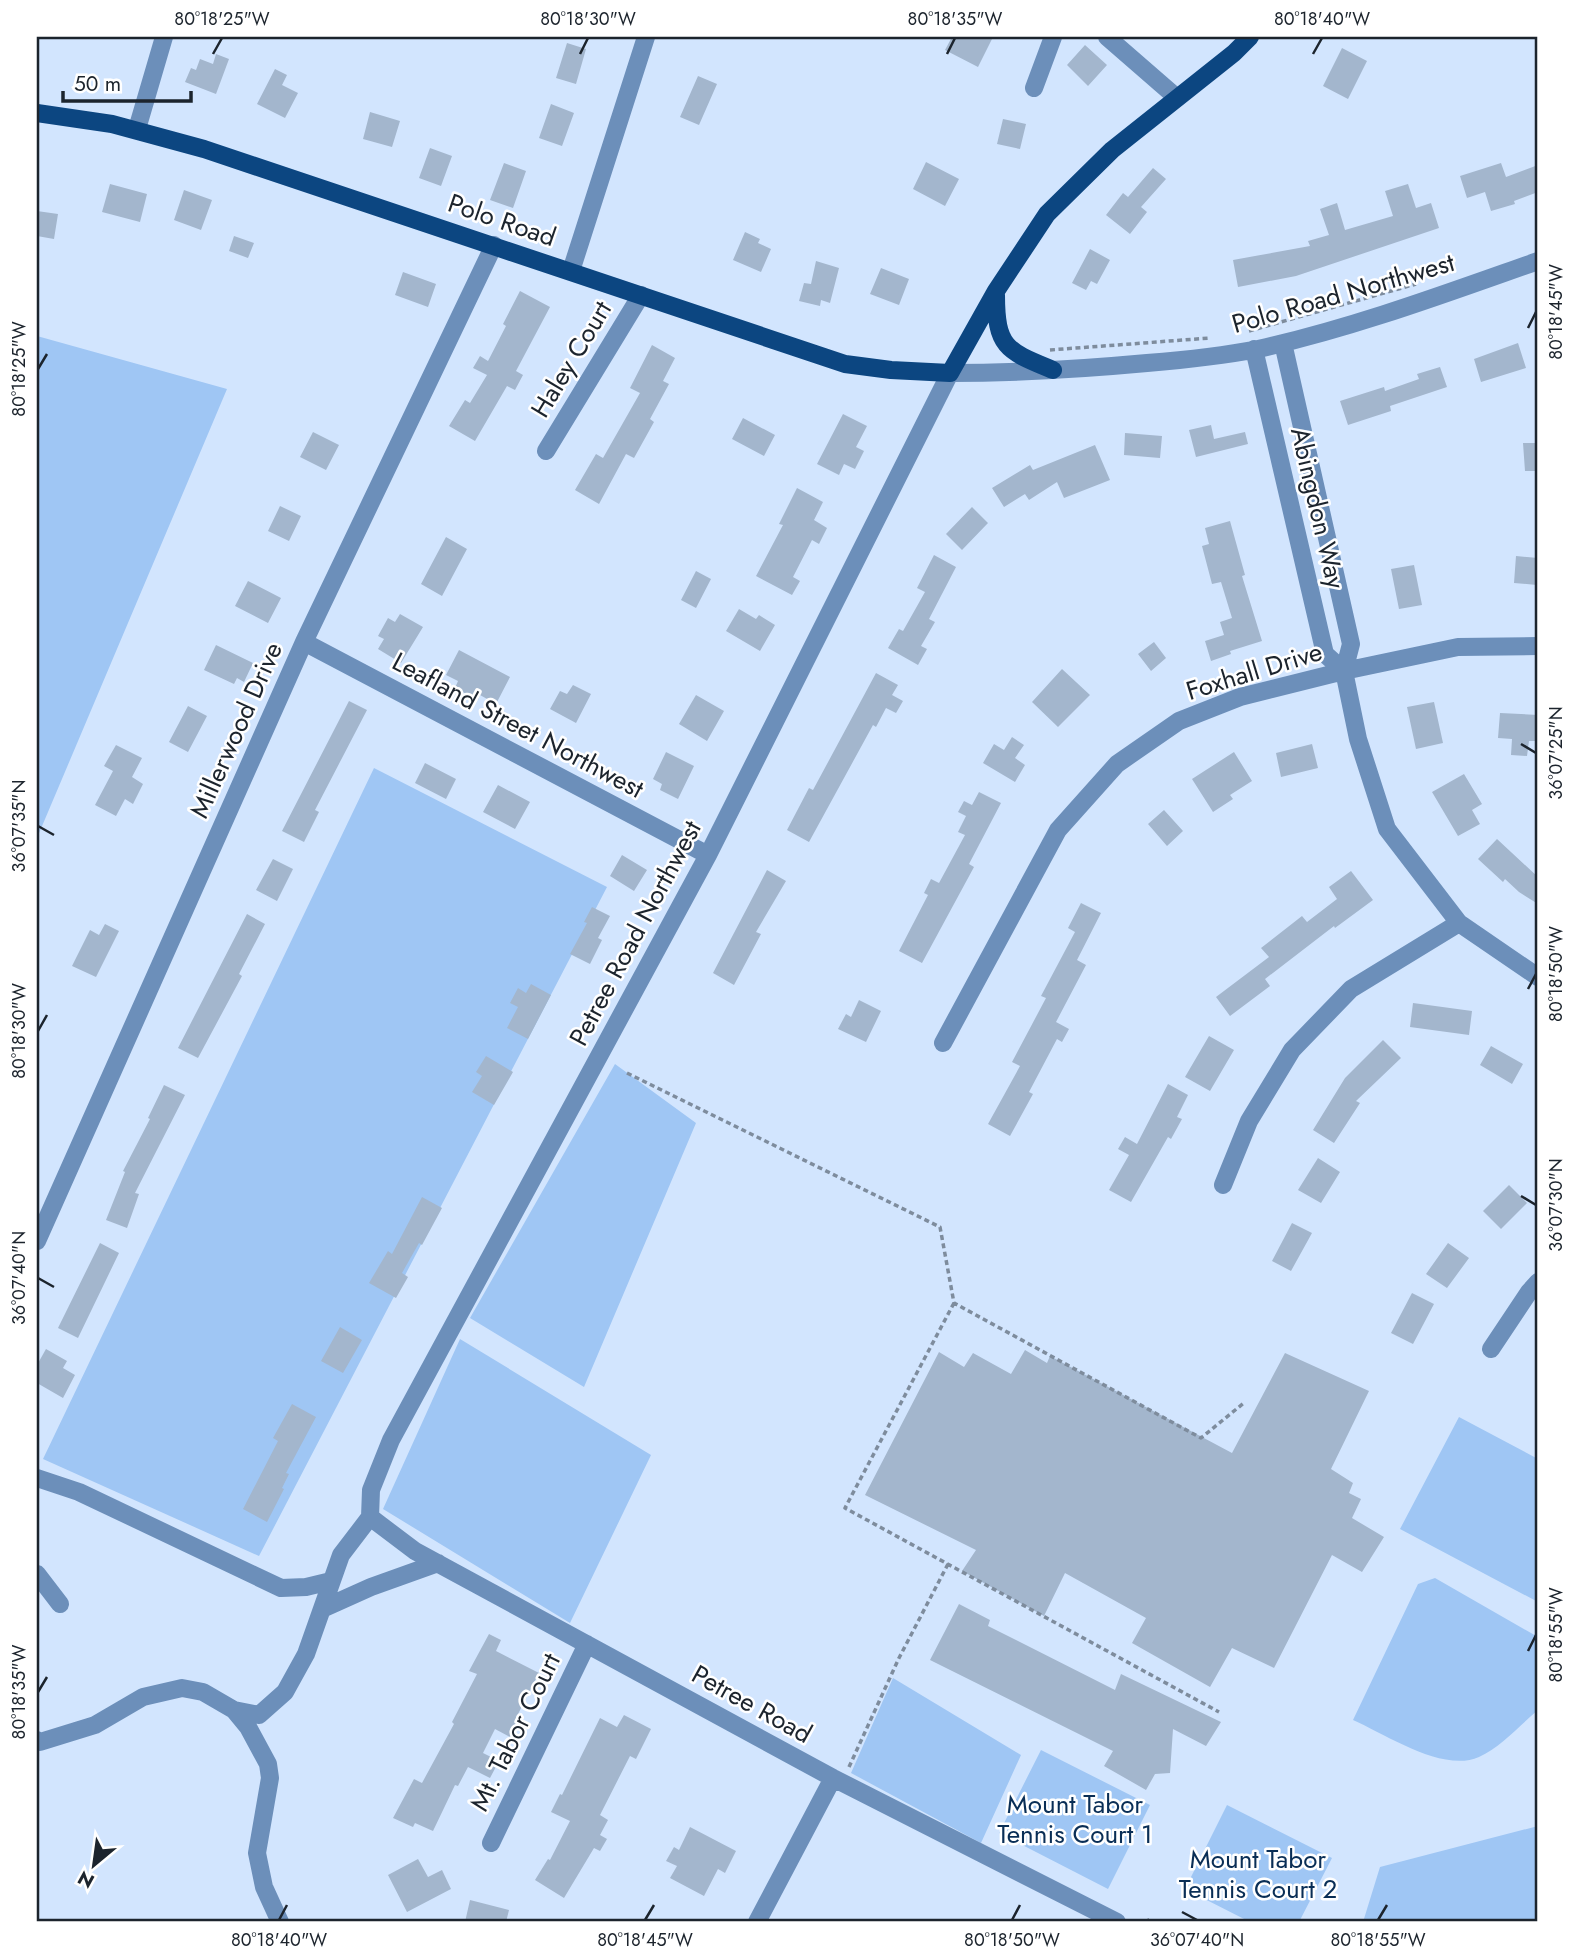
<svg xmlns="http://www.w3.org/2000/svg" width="1575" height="1959" font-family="Jost,sans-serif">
	<rect width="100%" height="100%" fill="#d2e5fe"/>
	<path fill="#9fc6f4" d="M37,336L227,389L37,838Z
		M374,768L607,887L259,1556L43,1459Z
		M615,1064L696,1123L584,1387L470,1318Z
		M460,1339L651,1455L570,1623L383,1509Z
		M1459,1417L1538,1459V1602L1400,1529Z
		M1435,1578L1538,1637V1710C1520,1725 1501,1747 1479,1757C1443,1773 1387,1735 1353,1720L1418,1584Z
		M893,1678L1021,1755L981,1843L851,1773Z
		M1041,1750L1150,1805L1108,1889L999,1833Z
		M1227,1805L1332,1858L1299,1922H1250L1185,1889Z
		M1538,1826V1922H1363L1380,1867Z"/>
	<path fill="#a3b6cd" d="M952,37H993L978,67L945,50Z
		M567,43L586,49L576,84L556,78Z
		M1085,45L1107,65L1088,86L1067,65Z
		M1342,48L1367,61L1348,99L1323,86Z
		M216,54L229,59L216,94L185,82L191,68L196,70L200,59L213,64Z
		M275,69L287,75L282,85L298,93L285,118L257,104Z
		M698,76L717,84L699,125L680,117Z
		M551,104L574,113L562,146L539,138Z
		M370,112L400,121L392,147L363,139Z
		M1003,119L1026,124L1020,149L997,144Z
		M430,148L452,156L441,186L419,178Z
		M926,162L959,179L945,206L913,189Z
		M504,163L526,171L513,208L490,200Z
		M1501,163L1506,177L1538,165V192L1514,201L1515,204L1491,211L1485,192L1467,198L1460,176Z
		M1153,168L1166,179L1141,207L1147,212L1130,234L1106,215L1123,193L1128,197Z
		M110,184L147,194L140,222L102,212Z
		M1408,184L1416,208L1431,203L1439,228L1296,276L1238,287L1233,260L1310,246L1308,241L1329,235L1320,209L1337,203L1345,230L1393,216L1385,191Z
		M184,190L212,200L201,230L174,220Z
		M37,211L58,214L54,239L37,236Z
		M745,232L760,239L758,243L771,249L761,272L733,260Z
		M234,236L254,243L248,258L229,251Z
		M1090,249L1110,260L1097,284L1091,281L1086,290L1072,283Z
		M816,261L839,268L830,303L821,300L820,306L799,301L804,283L811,284Z
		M881,268L909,279L899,305L870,294Z
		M403,272L436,284L428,307L395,295Z
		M520,291L550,307L516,371L523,375L515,390L507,386L475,441L449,426L465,400L470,403L487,375L473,368L480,356L488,361L506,326L503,324Z
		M1518,343L1526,368L1481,382L1474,359Z
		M652,345L675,358L663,381L669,384L650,419L654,422L634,458L626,454L599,504L575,490L596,454L603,458L640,393L630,388Z
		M1440,367L1447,387L1390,406L1391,411L1348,425L1340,401L1384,387L1385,391L1419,379L1417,374Z
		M843,414L867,426L856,447L864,451L855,469L844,464L839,475L817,464Z
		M743,418L775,435L764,456L732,439Z
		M1211,425L1214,439L1245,432L1248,444L1196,457L1189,430Z
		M313,432L339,445L326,470L300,457Z
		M1125,433L1162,436L1160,458L1124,455Z
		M1523,443H1538V471H1525Z
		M1095,445L1110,480L1064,498L1057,482L1029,500L1025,494L1004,507L992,488L1030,465L1033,470Z
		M797,488L823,502L814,520L827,528L819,544L812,540L793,577L800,581L792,595L756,576L783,525L779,524Z
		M280,506L301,516L289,541L268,531Z
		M972,507L988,523L962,550L946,534Z
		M1230,521L1245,575L1242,576L1262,641L1230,651L1231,654L1211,661L1205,641L1224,635L1220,622L1232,618L1221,582L1212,584L1202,546L1209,544L1205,528Z
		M446,537L467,549L442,596L421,584Z
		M934,555L956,567L929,619L935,622L921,646L927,649L918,665L888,648L899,629L903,631L925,592L917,588Z
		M1516,556L1538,558L1537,585L1514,583Z
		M1414,565L1422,605L1399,609L1391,569Z
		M696,571L711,579L696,608L681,600Z
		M248,581L281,598L268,623L235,606Z
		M739,609L756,619L759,615L775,625L760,651L726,631Z
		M400,614L423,627L401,663L378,649L384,639L378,636L388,618L395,622Z
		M1154,642L1166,658L1151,671L1138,654Z
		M216,645L253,663L244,682L237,678L234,684L204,670Z
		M459,650L510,677L496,704L480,695L478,700L455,688L458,681L446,675Z
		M1062,669L1090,695L1058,727L1032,702Z
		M876,673L898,685L892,695L903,701L896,713L886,708L876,727L873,725L809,842L787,830L809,788L813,790Z
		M573,685L591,694L576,723L550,709L560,691L567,694Z
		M696,695L724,711L707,741L679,724Z
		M349,701L367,710L315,810L319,812L304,842L282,831Z
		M1434,702L1443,743L1416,749L1407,707Z
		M188,706L207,716L188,752L169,742Z
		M1500,713L1538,715V741H1529L1527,756L1511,755L1512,739L1498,738Z
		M1012,737L1024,745L1015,758L1025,765L1015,782L983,763L994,744L1004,750Z
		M1312,744L1318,768L1281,777L1276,753Z
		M116,745L142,758L132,777L143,784L133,804L125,799L116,816L95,805L113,771L104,766Z
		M666,752L694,766L678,799L660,790L662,784L653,779Z
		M1234,752L1252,781L1230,795L1233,799L1213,812L1192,779Z
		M425,763L456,779L446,799L415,783Z
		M1464,774L1482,804L1472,810L1480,824L1458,836L1432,792Z
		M498,785L530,802L515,829L483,812Z
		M979,792L1001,803L969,864L974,867L922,963L899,951L928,895L924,893L931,879L939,883L965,835L958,832L966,816L958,812L964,801L972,805Z
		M1164,810L1183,831L1167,846L1148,824Z
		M1497,839L1538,877V904L1519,892L1505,879L1503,882L1478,859Z
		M622,855L647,870L634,891L610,876Z
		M273,859L293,869L277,901L256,890Z
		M767,870L786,881L756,932L761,934L734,985L713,973Z
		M1351,871L1373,900L1335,928L1334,926L1265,979L1270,986L1230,1016L1216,997L1269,957L1261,948L1302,916L1307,922L1337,899L1329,887Z
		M1081,903L1101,913L1077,960L1086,965L1056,1022L1069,1029L1062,1042L1057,1039L1029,1092L1033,1094L1010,1136L988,1124L1020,1066L1012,1062L1046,998L1041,996L1075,932L1068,928Z
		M592,907L610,916L598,938L602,940L590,964L570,954L587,923L584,922Z
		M247,914L265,924L239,974L242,976L198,1058L178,1048Z
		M105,924L119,931L96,977L72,966L90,930L99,935Z
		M531,984L551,995L528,1039L507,1028L518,1007L510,1003L518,988L526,993Z
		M859,1000L881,1011L866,1042L838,1029L846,1014L851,1017Z
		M1413,1003L1472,1011L1469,1035L1410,1027Z
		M1209,1036L1234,1050L1210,1091L1185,1077Z
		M1383,1040L1401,1058L1356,1101L1360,1103L1334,1143L1313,1130L1345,1078Z
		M1491,1046L1523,1064L1512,1084L1480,1065Z
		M486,1056L513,1072L494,1105L472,1092L482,1076L476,1072Z
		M1168,1084L1188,1095L1177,1117L1182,1119L1171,1139L1168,1137L1131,1202L1109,1190L1129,1155L1118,1149L1125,1137L1137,1144Z
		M164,1085L185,1095L135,1193L139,1194L127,1228L106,1220L125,1172L123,1171L150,1119L148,1118Z
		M1318,1158L1340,1172L1321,1203L1298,1190Z
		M1509,1185L1527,1203L1501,1229L1483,1211Z
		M422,1197L442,1208L422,1245L419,1243L402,1273L408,1277L396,1298L369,1283L388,1251L392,1254Z
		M1292,1223L1312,1233L1291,1271L1272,1261Z
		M100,1243L119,1253L78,1338L58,1328Z
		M1448,1243L1469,1258L1447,1288L1426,1274Z
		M1412,1293L1434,1304L1413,1344L1391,1333Z
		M340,1327L362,1340L343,1373L321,1361Z
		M46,1349L67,1361L63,1368L75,1375L63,1398L37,1383V1365Z
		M1025,1350L1047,1363L1050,1356L1232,1453L1285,1353L1369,1391L1331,1469L1353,1483L1349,1493L1361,1499L1352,1518L1384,1537L1362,1572L1332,1555L1274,1668L1232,1648L1210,1687L1132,1643L1146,1618L1065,1573L1044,1616L962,1571L976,1550L865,1495L939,1352L964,1367L973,1353L1011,1374Z
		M292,1404L316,1417L286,1473L289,1474L282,1488L284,1489L267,1522L243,1509L278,1441L273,1438Z
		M959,1604L990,1620L988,1626L1115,1690L1121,1674L1221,1722L1206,1746L1173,1729L1170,1773L1155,1774L1146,1790L1104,1766L1113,1751L930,1660Z
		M489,1634L501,1640L496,1651L539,1673L516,1718L519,1720L510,1737L495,1729L483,1753L499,1761L490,1778L468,1767L458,1786L455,1785L433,1831L415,1823L413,1827L393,1818L414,1779L422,1783L454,1724L452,1722L477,1674L469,1671Z
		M624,1715L651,1729L636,1759L630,1756L600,1815L608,1820L600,1835L607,1839L600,1851L594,1848L564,1898L535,1880L548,1859L550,1860L570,1821L551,1812L560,1794L562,1795L600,1718L617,1727Z
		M690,1827L736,1851L725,1873L718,1869L704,1896L670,1878L677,1866L666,1861L674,1847L679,1850Z
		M418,1859L428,1877L442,1870L451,1889L407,1912L388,1875Z
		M470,1900L509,1910L506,1922H465Z"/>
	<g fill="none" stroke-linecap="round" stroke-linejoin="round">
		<path stroke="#7e8c9d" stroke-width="3.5" stroke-dasharray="5 3.5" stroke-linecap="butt" d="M1249,331L1416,284
			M1050,350L1210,338
			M627,1073L940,1227L954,1303L1201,1438L1245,1402
			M954,1303L845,1508L1219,1712
			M849,1767L899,1658L948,1564
			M1147,1919L1149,1922"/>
		<path stroke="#6c8fba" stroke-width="18" d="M1107,37L1176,97
			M1034,88L1053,37
			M137,129L164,37
			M571,271L646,37
			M1283,343L1351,644L1344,671L1358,739L1387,829L1459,923L1538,977
			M1254,349L1325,654L1344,671
			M546,451L641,295
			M304,642L708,855
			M943,1043L1058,830L1117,764L1179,721L1240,697L1344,671L1458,647L1538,646
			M1223,1185L1249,1121L1292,1050L1351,989L1459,923
			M37,1241L304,642L494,245
			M1491,1349L1529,1292L1538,1282
			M37,1478L79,1492L281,1588L306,1587L331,1581
			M370,1517L371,1490L391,1440L708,855L950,373C1016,373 1082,369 1147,363C1184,360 1222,356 1258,349C1353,328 1447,293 1538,261
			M370,1517L415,1551L833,1778L1117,1922
			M37,1574L60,1604
			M322,1609L371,1587L438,1563
			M234,1710L259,1715L285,1692L306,1654L341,1555L370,1517
			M37,1740L40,1742L95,1725L143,1697L182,1688L203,1692L234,1710L248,1727L268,1764L270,1778L257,1853L264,1887L280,1922
			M491,1843L587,1644
			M757,1922L833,1778"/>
		<path stroke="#0c4681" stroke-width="18" d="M37,113L112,124L204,149L845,364L891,370L950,373L996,291L1047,214L1112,150L1234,53L1250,37
			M996,295C996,348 1007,351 1053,370"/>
	</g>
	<path fill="none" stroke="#1c242d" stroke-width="2.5" d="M213,54L222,38M580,54L588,38M947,54L955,38M1313,54L1322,38M1528,328L1536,312M38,369L47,354M1521,744L1536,753M38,826L54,835M1528,989L1536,974M38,1031L47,1015M1521,1196L1536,1205M38,1278L54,1287M1528,1651L1536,1635M38,1692L47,1677M1182,1912L1197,1920M279,1920L287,1905M645,1920L654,1905M1012,1920L1020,1905M1378,1920L1387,1905"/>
	<g text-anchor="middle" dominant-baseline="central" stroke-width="5" stroke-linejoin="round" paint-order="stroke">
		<g font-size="26" fill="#1c242d" stroke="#fff">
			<text transform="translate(502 220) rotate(19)">Polo Road</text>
			<text transform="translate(1343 293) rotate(-16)">Polo Road Northwest</text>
			<text transform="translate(571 359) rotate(-59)">Haley Court</text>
			<text transform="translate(1318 508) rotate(77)">Abingdon Way</text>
			<text transform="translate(1254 671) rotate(-17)">Foxhall Drive</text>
			<text transform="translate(518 725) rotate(28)">Leafland Street Northwest</text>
			<text transform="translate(236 730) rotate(-66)">Millerwood Drive</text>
			<text transform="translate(635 933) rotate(-62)">Petree Road Northwest</text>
			<text transform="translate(752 1704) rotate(29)">Petree Road</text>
			<text transform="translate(515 1732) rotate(-64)">Mt. Tabor Court</text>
		</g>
		<g font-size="26" fill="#092e56" stroke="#fff">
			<text x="1075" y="1804">Mount Tabor<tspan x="1075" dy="30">Tennis Court 1</tspan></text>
			<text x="1258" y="1859">Mount Tabor<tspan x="1258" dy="30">Tennis Court 2</tspan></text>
		</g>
	</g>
	<rect width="1575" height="1959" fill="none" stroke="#ffffff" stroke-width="77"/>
	<g transform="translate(94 1865) rotate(209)" stroke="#ffffff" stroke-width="5" paint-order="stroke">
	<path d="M0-5L12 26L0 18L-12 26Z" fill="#1c242d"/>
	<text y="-10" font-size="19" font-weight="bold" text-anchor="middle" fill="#1c242d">N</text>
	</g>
	<path d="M63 91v10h128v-10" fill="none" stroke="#1c242d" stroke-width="3.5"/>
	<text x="74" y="91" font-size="21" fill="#1c242d" stroke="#ffffff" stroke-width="5" paint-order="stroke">50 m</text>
	<rect x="38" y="38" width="1498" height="1882" fill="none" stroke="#1c242d" stroke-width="2.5"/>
	<g font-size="18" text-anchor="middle" fill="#1c242d">
		<text x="222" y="25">80°18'25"W</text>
		<text x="588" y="25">80°18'30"W</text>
		<text x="955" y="25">80°18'35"W</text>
		<text x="1322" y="25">80°18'40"W</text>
		<text transform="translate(1556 312) rotate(-90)" y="6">80°18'45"W</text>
		<text transform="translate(19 369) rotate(-90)" y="6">80°18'25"W</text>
		<text transform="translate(1556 753) rotate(-90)" y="6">36°07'25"N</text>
		<text transform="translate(19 826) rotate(-90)" y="6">36°07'35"N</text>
		<text transform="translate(1556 974) rotate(-90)" y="6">80°18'50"W</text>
		<text transform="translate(19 1031) rotate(-90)" y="6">80°18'30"W</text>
		<text transform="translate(1556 1205) rotate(-90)" y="6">36°07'30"N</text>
		<text transform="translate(19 1278) rotate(-90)" y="6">36°07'40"N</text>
		<text transform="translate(1556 1635) rotate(-90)" y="6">80°18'55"W</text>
		<text transform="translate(19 1692) rotate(-90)" y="6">80°18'35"W</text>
		<text x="279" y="1946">80°18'40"W</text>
		<text x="645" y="1946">80°18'45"W</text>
		<text x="1012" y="1946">80°18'50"W</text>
		<text x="1197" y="1946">36°07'40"N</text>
		<text x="1378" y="1946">80°18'55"W</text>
	</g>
</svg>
